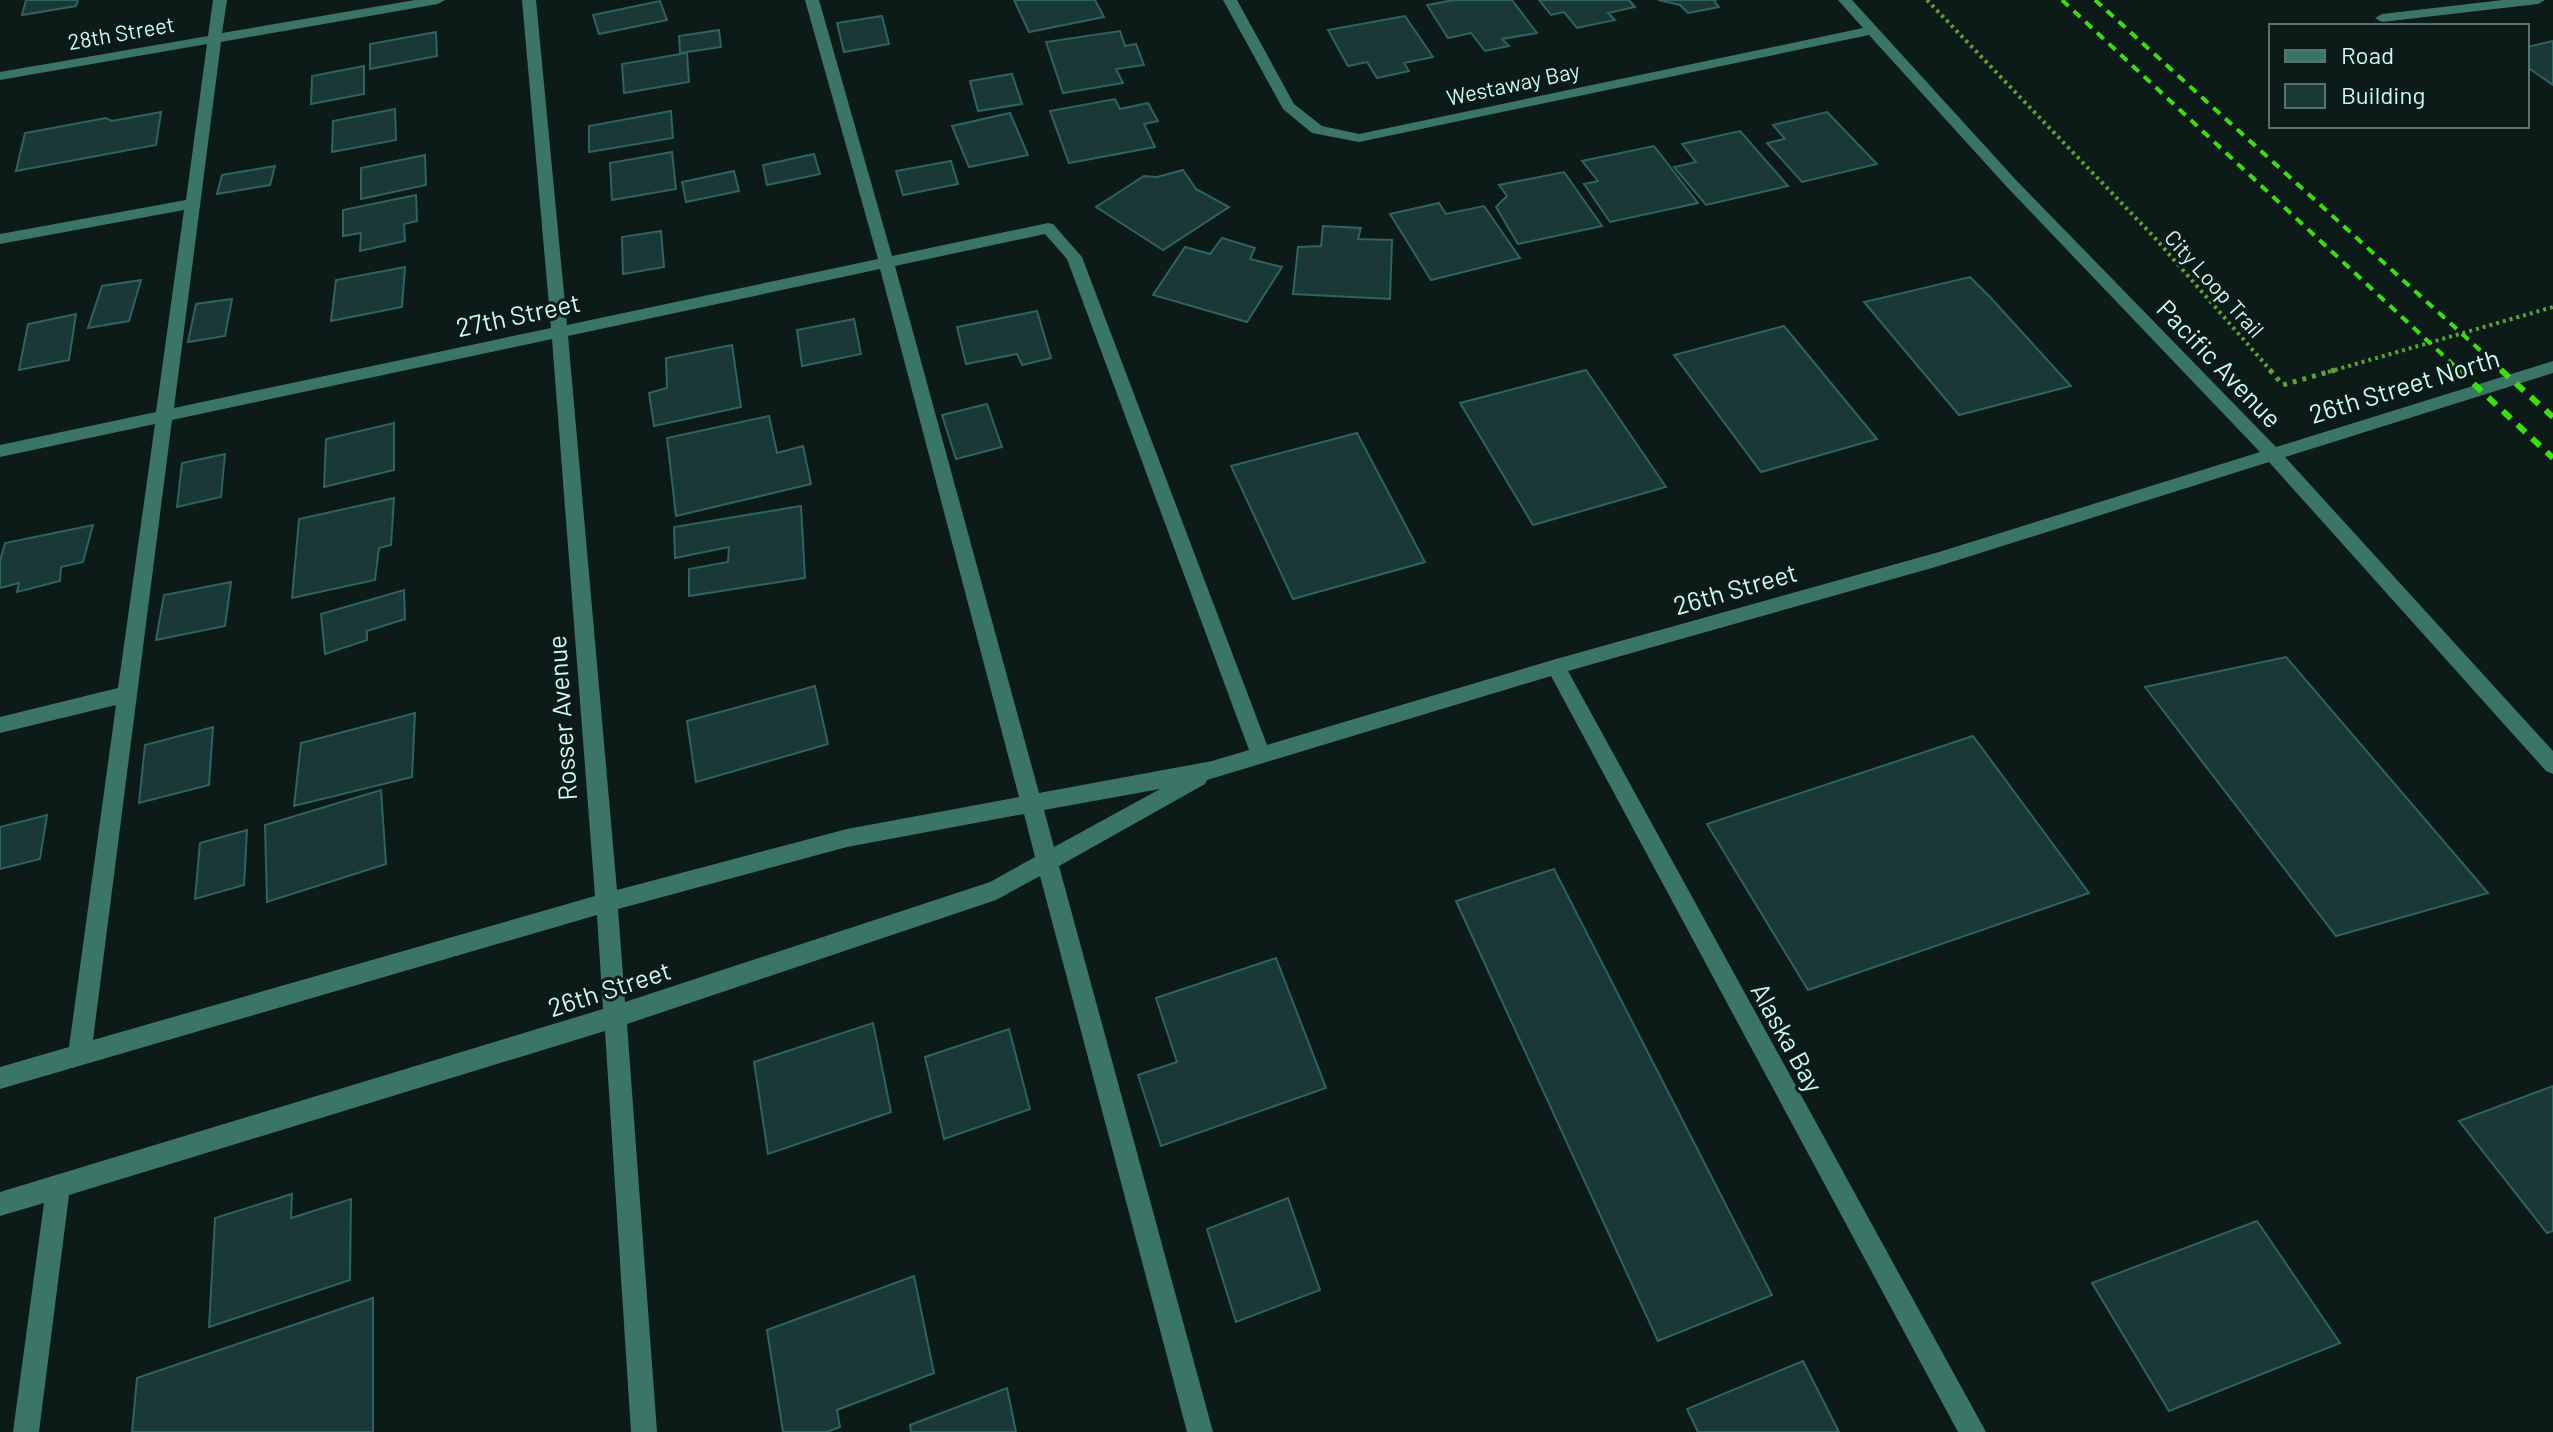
<svg xmlns="http://www.w3.org/2000/svg" width="2553" height="1432" font-family="Barlow,sans-serif">
	<rect width="100%" height="100%" fill="#0c1a18"/>
	<path fill="#1a3936" stroke="#2e635e" stroke-width="2" d="M26,0H78L76,6L22,15Z
		M1014,0H1095L1104,17L1029,32Z
		M1454,0H1512L1537,33L1502,39L1509,46L1485,51L1471,33L1448,38L1427,5Z
		M1539,0H1629L1635,7L1608,13L1615,20L1577,28L1564,12L1551,15Z
		M1717,0L1714,1L1719,7L1688,13L1680,5L1658,0Z
		M660,1L667,20L599,34L593,15Z
		M882,16L889,44L844,52L837,23Z
		M1405,16L1433,57L1404,63L1409,71L1377,78L1367,62L1348,66L1328,30Z
		M719,30L721,47L680,53L679,36Z
		M1120,31L1125,46L1136,44L1144,65L1116,69L1123,83L1063,93L1046,42Z
		M436,32L437,56L370,69V44Z
		M2553,41V85L2527,67V47Z
		M687,53L689,82L624,93L622,64Z
		M364,66V94L311,104L312,76Z
		M1012,74L1022,104L978,111L970,81Z
		M1115,99L1120,109L1148,103L1158,121L1144,124L1155,147L1069,163L1050,111Z
		M395,109L396,140L332,152L333,121Z
		M671,111L673,138L589,152V126Z
		M161,112L156,145L16,171L25,133L106,118L112,121Z
		M1827,112L1877,164L1802,182L1767,143L1785,139L1773,125Z
		M1010,113L1028,155L969,167L952,126Z
		M1740,131L1788,186L1706,205L1674,167L1696,162L1682,144Z
		M1654,146L1698,203L1610,222L1584,184L1598,181L1582,161Z
		M672,152L676,189L612,200L610,163Z
		M814,154L820,174L767,185L763,165Z
		M425,155L426,185L361,199V168Z
		M951,161L958,184L903,195L896,171Z
		M275,166L270,185L217,194L222,175Z
		M1183,170L1196,189L1229,207L1163,250L1096,207L1144,176L1157,177Z
		M734,171L739,191L686,202L682,182Z
		M1564,172L1602,226L1518,244L1496,207L1507,196L1499,185Z
		M416,195L417,221L404,224L405,241L360,251L361,233L343,236V210Z
		M1439,203L1446,214L1484,206L1520,258L1431,280L1390,214Z
		M1323,226L1361,228L1358,239L1392,240L1390,299L1293,294L1298,247L1321,246Z
		M661,231L664,267L623,274L622,237Z
		M1222,238L1255,248L1250,259L1282,267L1247,322L1153,295L1185,247L1210,254Z
		M405,267L402,307L331,321L336,280Z
		M1970,277L1990,297L2071,386L1959,415L1864,302Z
		M141,280L129,321L88,328L102,286Z
		M232,299L225,336L188,342L196,304Z
		M1037,311L1051,358L1022,365L1017,354L966,364L957,327Z
		M76,314L69,360L19,370L28,324Z
		M854,319L861,354L802,366L797,330Z
		M1784,326L1877,439L1761,472L1674,355Z
		M732,345L741,407L654,426L649,393L667,388L666,358Z
		M1586,370L1666,487L1533,525L1460,403Z
		M987,404L1002,447L956,459L942,415Z
		M769,416L777,453L803,446L811,484L676,516L667,438Z
		M394,423V470L324,487L326,439Z
		M1357,433L1425,562L1293,599L1231,466Z
		M225,454L221,497L177,507L182,463Z
		M394,498L391,545L379,548L375,580L292,598L299,519Z
		M801,506L805,578L689,596V569L728,562L729,547L675,558L674,527Z
		M93,525L83,562L61,567L60,581L17,592L19,583L0,588V561L5,543Z
		M231,582L225,626L156,640L164,595Z
		M404,590L405,619L367,631V640L325,654L321,614Z
		M2286,657L2488,893L2336,936L2145,687Z
		M815,686L828,744L696,782L687,721Z
		M415,713L412,777L294,806L301,743Z
		M213,727L209,785L139,803L145,745Z
		M1973,736L2089,893L1808,990L1707,824Z
		M381,790L386,864L267,902L265,825Z
		M47,815L40,859L0,869V827Z
		M247,830L244,885L195,899L200,843Z
		M1554,869L1772,1295L1658,1341L1456,901Z
		M1276,958L1326,1088L1161,1146L1138,1075L1177,1062L1156,998Z
		M873,1023L891,1112L768,1154L754,1062Z
		M1009,1029L1030,1109L944,1139L925,1057Z
		M2553,1086V1231L2547,1233L2459,1121Z
		M292,1194L291,1218L351,1199L350,1280L209,1327L215,1218Z
		M1288,1198L1320,1290L1236,1322L1207,1229Z
		M2257,1221L2340,1343L2169,1411L2092,1283Z
		M914,1276L934,1373L837,1410L840,1427L827,1432H783L767,1330Z
		M373,1298V1432H132L137,1378Z
		M1803,1361L1839,1432H1698L1687,1409Z
		M1007,1388L1016,1432H911L910,1425Z"/>
	<g fill="none" stroke-linecap="round" stroke-linejoin="round">
		<path stroke="#5ea236" stroke-width="4" stroke-dasharray="3 4" stroke-linecap="butt" d="M1927,0L2154,237L2272,372
			M2328,372L2553,307"/>
		<path stroke="#5ea236" stroke-width="5" stroke-dasharray="4 6" stroke-linecap="butt" d="M2270,370L2283,385L2335,370"/>
		<path fill="#3b7566" fill-rule="evenodd" d="M213,0H227L222,33L415,0H445L438,4L221,42L174,408L551,328L522,0H536L567,325L878,259L805,0H819L892,256L1048,223L1053,224L1082,257L1267,745L1556,659L1939,552L2260,452L2006,186L1869,35L1359,142L1312,133L1283,109L1223,0H1237L1294,104L1322,126L1359,134L1863,28L1838,0H1852L2016,180L2276,447L2553,361V373L2285,457L2553,751V774L2546,771L2269,462L1939,566L1568,671L1986,1432H1958L1551,676L1207,780L1205,784L1059,866L1213,1432H1187L1040,876L996,900L627,1024L657,1432H631L605,1031L69,1195L39,1432H13L44,1203L0,1216V1192L603,1009L597,915L0,1089V1067L69,1047L116,705L0,733V717L118,688L155,424L0,457V445L156,412L184,210L0,244V234L186,200L207,44L0,80V72L208,36ZM1045,234L1067,259L1249,750L1212,761L1039,793L895,266ZM880,269L1019,797L847,829L617,890L568,336ZM552,339L595,896L93,1040L172,420ZM1160,789L1054,847L1044,810ZM1024,814L1035,857L990,882L625,1002L618,909L847,847Z
			M2503,0H2545L2538,4L2382,22L2375,18L2382,14Z"/>
		<path stroke="#3ddd13" stroke-width="4" stroke-dasharray="9 7" stroke-linecap="butt" d="M2062,0L2461,372
			M2095,0L2504,372"/>
		<path stroke="#3ddd13" stroke-width="6" stroke-dasharray="11 9" stroke-linecap="butt" d="M2459,370L2553,458
			M2501,370L2553,417"/>
	</g>
	<g text-anchor="middle" dominant-baseline="central" stroke-width="6" stroke-linejoin="round" paint-order="stroke">
		<g font-size="22" fill="#cafaf1" stroke="#0c1a18">
			<text transform="translate(121 32) rotate(-10)">28th Street</text>
			<text transform="translate(1513 83) rotate(-12)">Westaway Bay</text>
			<text transform="translate(2215 283) rotate(48)">City Loop Trail</text>
		</g>
		<g font-size="26" fill="#cafaf1" stroke="#0c1a18">
			<text transform="translate(518 314) rotate(-12)">27th Street</text>
			<text transform="translate(2220 363) rotate(46)">Pacific Avenue</text>
			<text transform="translate(2404 385) rotate(-17)">26th Street North</text>
			<text transform="translate(1735 588) rotate(-16)">26th Street</text>
			<text transform="translate(561 718) rotate(-94)">Rosser Avenue</text>
			<text transform="translate(609 988) rotate(-18)">26th Street</text>
			<text transform="translate(1788 1037) rotate(61)">Alaska Bay</text>
		</g>
	</g>
	<rect x="2269" y="24" width="260" height="104" fill="#0c1a18" stroke="#58746f" stroke-width="2"/>
	<rect x="2285" y="50" width="40" height="12" fill="#3b7566" stroke="#58746f" stroke-width="2"/>
	<text x="2341" y="64" font-size="24" fill="#cafaf1">Road</text>
	<rect x="2285" y="84" width="40" height="24" fill="#1a3936" stroke="#58746f" stroke-width="2"/>
	<text x="2341" y="104" font-size="24" fill="#cafaf1">Building</text>
</svg>
